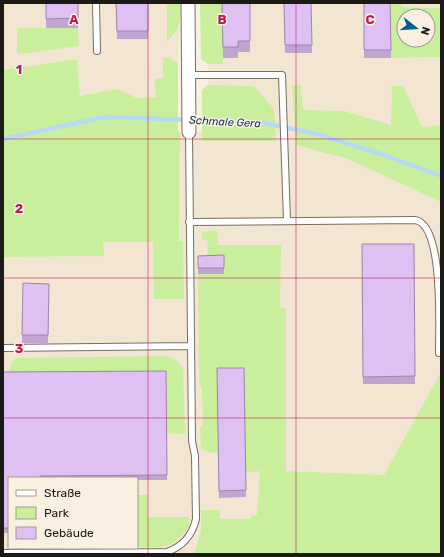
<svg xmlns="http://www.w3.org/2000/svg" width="444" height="557" font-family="Rubik,sans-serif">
	<rect width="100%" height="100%" fill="#f9f0e2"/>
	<path fill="#f2e5d1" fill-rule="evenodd" d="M3,3H167V41L174,36L180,26L178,63L169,57L163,78L154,79L156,97L137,98L118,89L80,96L77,59L3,70ZM18,28H78L79,46Z
		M222,3H390L391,58L441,57V125L422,127L392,86L391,125L344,111L303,110L301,85H292L296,145L348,159L441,202V372L384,475L285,471L257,516H251L249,554H3V257L103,256V242L179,241L180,132H202V90L208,85V64H223ZM9,478H137V548H9Z
		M401,3H441V8L401,7Z"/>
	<path fill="#c9ee9c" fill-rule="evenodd" d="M167,3H180C180,21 182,29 167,41Z
		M200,3H222L223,64H208L201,59Z
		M390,3H401V7L441,8V57L391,58ZM404,16H428V40H404Z
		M17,28H78L79,46L20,54L17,53Z
		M163,57H169L178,63V132H180L179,241H183L184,299H154L153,242H103L104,256L3,257V70L77,59L80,96L118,89L137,98L156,97L154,79L163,78Z
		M208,85L254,86L274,109L276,141H202V90Z
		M292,85H301L303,110L344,111L391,125L392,86H403L422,127L441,125V202L348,159L296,145Z
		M217,230L218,245H281L280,308L286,309V471L384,475L441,372V554H194L201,531V510H220V519H250L251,516L257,515L260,471L246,473L218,453L208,452L201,448L200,428L203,424L202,388L199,383L198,274L224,273L207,261L208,241L202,239V232Z
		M168,356L177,361L183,368L185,434L167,433L166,376L9,377C9,369 9,362 17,358Z
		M137,495H148V517H189V527C170,550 164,547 137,547Z"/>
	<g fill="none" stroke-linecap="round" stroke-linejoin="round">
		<path stroke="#b8d9f4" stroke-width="4.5" d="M3,139L104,117L259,122L317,134L381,154L441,176"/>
		<g stroke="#766f62" stroke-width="8">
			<path id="service" d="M96,3L97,51
				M188,75H282L287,221
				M189,222L415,220C444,224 439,327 439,353
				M3,348L191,346
				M3,553L167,552C183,546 192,536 196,519L195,456L192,441L189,132"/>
		</g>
		<g stroke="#766f62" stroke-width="15">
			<path id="minor" d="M188,3L189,132"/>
		</g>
		<use href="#service" stroke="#fff" stroke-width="6"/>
		<use href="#minor" stroke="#fff" stroke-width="13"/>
	</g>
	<path fill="#c0a5d1" d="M46,3H78V28H46Z
		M116,3H148V39H117Z
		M222,3H250V52H238V58H223Z
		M284,3H311L312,53H285Z
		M364,3H390L391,58H364Z
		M362,244H414L415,384H363Z
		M224,255V274H198V256Z
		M23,283L49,284L48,343H22Z
		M217,368H244L246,497L219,498Z
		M166,371L167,480H137V478H9V533H3V372Z"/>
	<path fill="#dfc0f3" stroke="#9c86aa" d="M46,3H78V18L46,19Z
		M116,3H148V31H117Z
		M222,3H250V41H238V47H223Z
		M284,3H311L312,45H285Z
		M364,3H390L391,50H364Z
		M362,244H414L415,376L363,377Z
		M224,255V268H198V256Z
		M23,283L49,284L48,335H22Z
		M217,368H244L246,490L219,491Z
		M166,371L167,475L40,476V478H9V528H3V372Z"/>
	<path fill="none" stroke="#c2185b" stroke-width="1" stroke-opacity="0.55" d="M148,3V554M296,3V554M3,139H441M3,278H441M3,418H441"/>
	<g text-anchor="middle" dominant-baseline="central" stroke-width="3" stroke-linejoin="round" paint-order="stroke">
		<g font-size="11" font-style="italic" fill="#0e354f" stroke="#f9f0e2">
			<text transform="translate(225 122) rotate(3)">Schmale Gera</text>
		</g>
	</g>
	<g font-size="13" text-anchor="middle" font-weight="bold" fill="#c2185b" stroke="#f9f0e2" stroke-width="3" stroke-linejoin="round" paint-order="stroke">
		<text x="74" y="24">A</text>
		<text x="222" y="24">B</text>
		<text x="370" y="24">C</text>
		<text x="19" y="74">1</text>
		<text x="19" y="213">2</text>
		<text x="19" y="353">3</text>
	</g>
	<rect width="444" height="557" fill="none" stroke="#1d1a15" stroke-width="8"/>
	<rect x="8" y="477" width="130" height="72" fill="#f9f0e2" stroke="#a19a90"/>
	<rect x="16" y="490" width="20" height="6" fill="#ffffff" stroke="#a19a90"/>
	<text x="44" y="497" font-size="12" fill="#1d1a15">Straße</text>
	<rect x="16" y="507" width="20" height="12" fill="#c9ee9c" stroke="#a19a90"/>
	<text x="44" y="517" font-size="12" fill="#1d1a15">Park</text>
	<rect x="16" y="527" width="20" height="12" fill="#dfc0f3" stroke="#a19a90"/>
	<text x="44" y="537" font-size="12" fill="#1d1a15">Gebäude</text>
	<g transform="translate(416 28) rotate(107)"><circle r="19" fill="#f9f0e2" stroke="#a19a90"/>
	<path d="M0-3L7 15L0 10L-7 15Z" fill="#035e8f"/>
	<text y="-6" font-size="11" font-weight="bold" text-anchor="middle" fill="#1d1a15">N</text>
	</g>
</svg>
